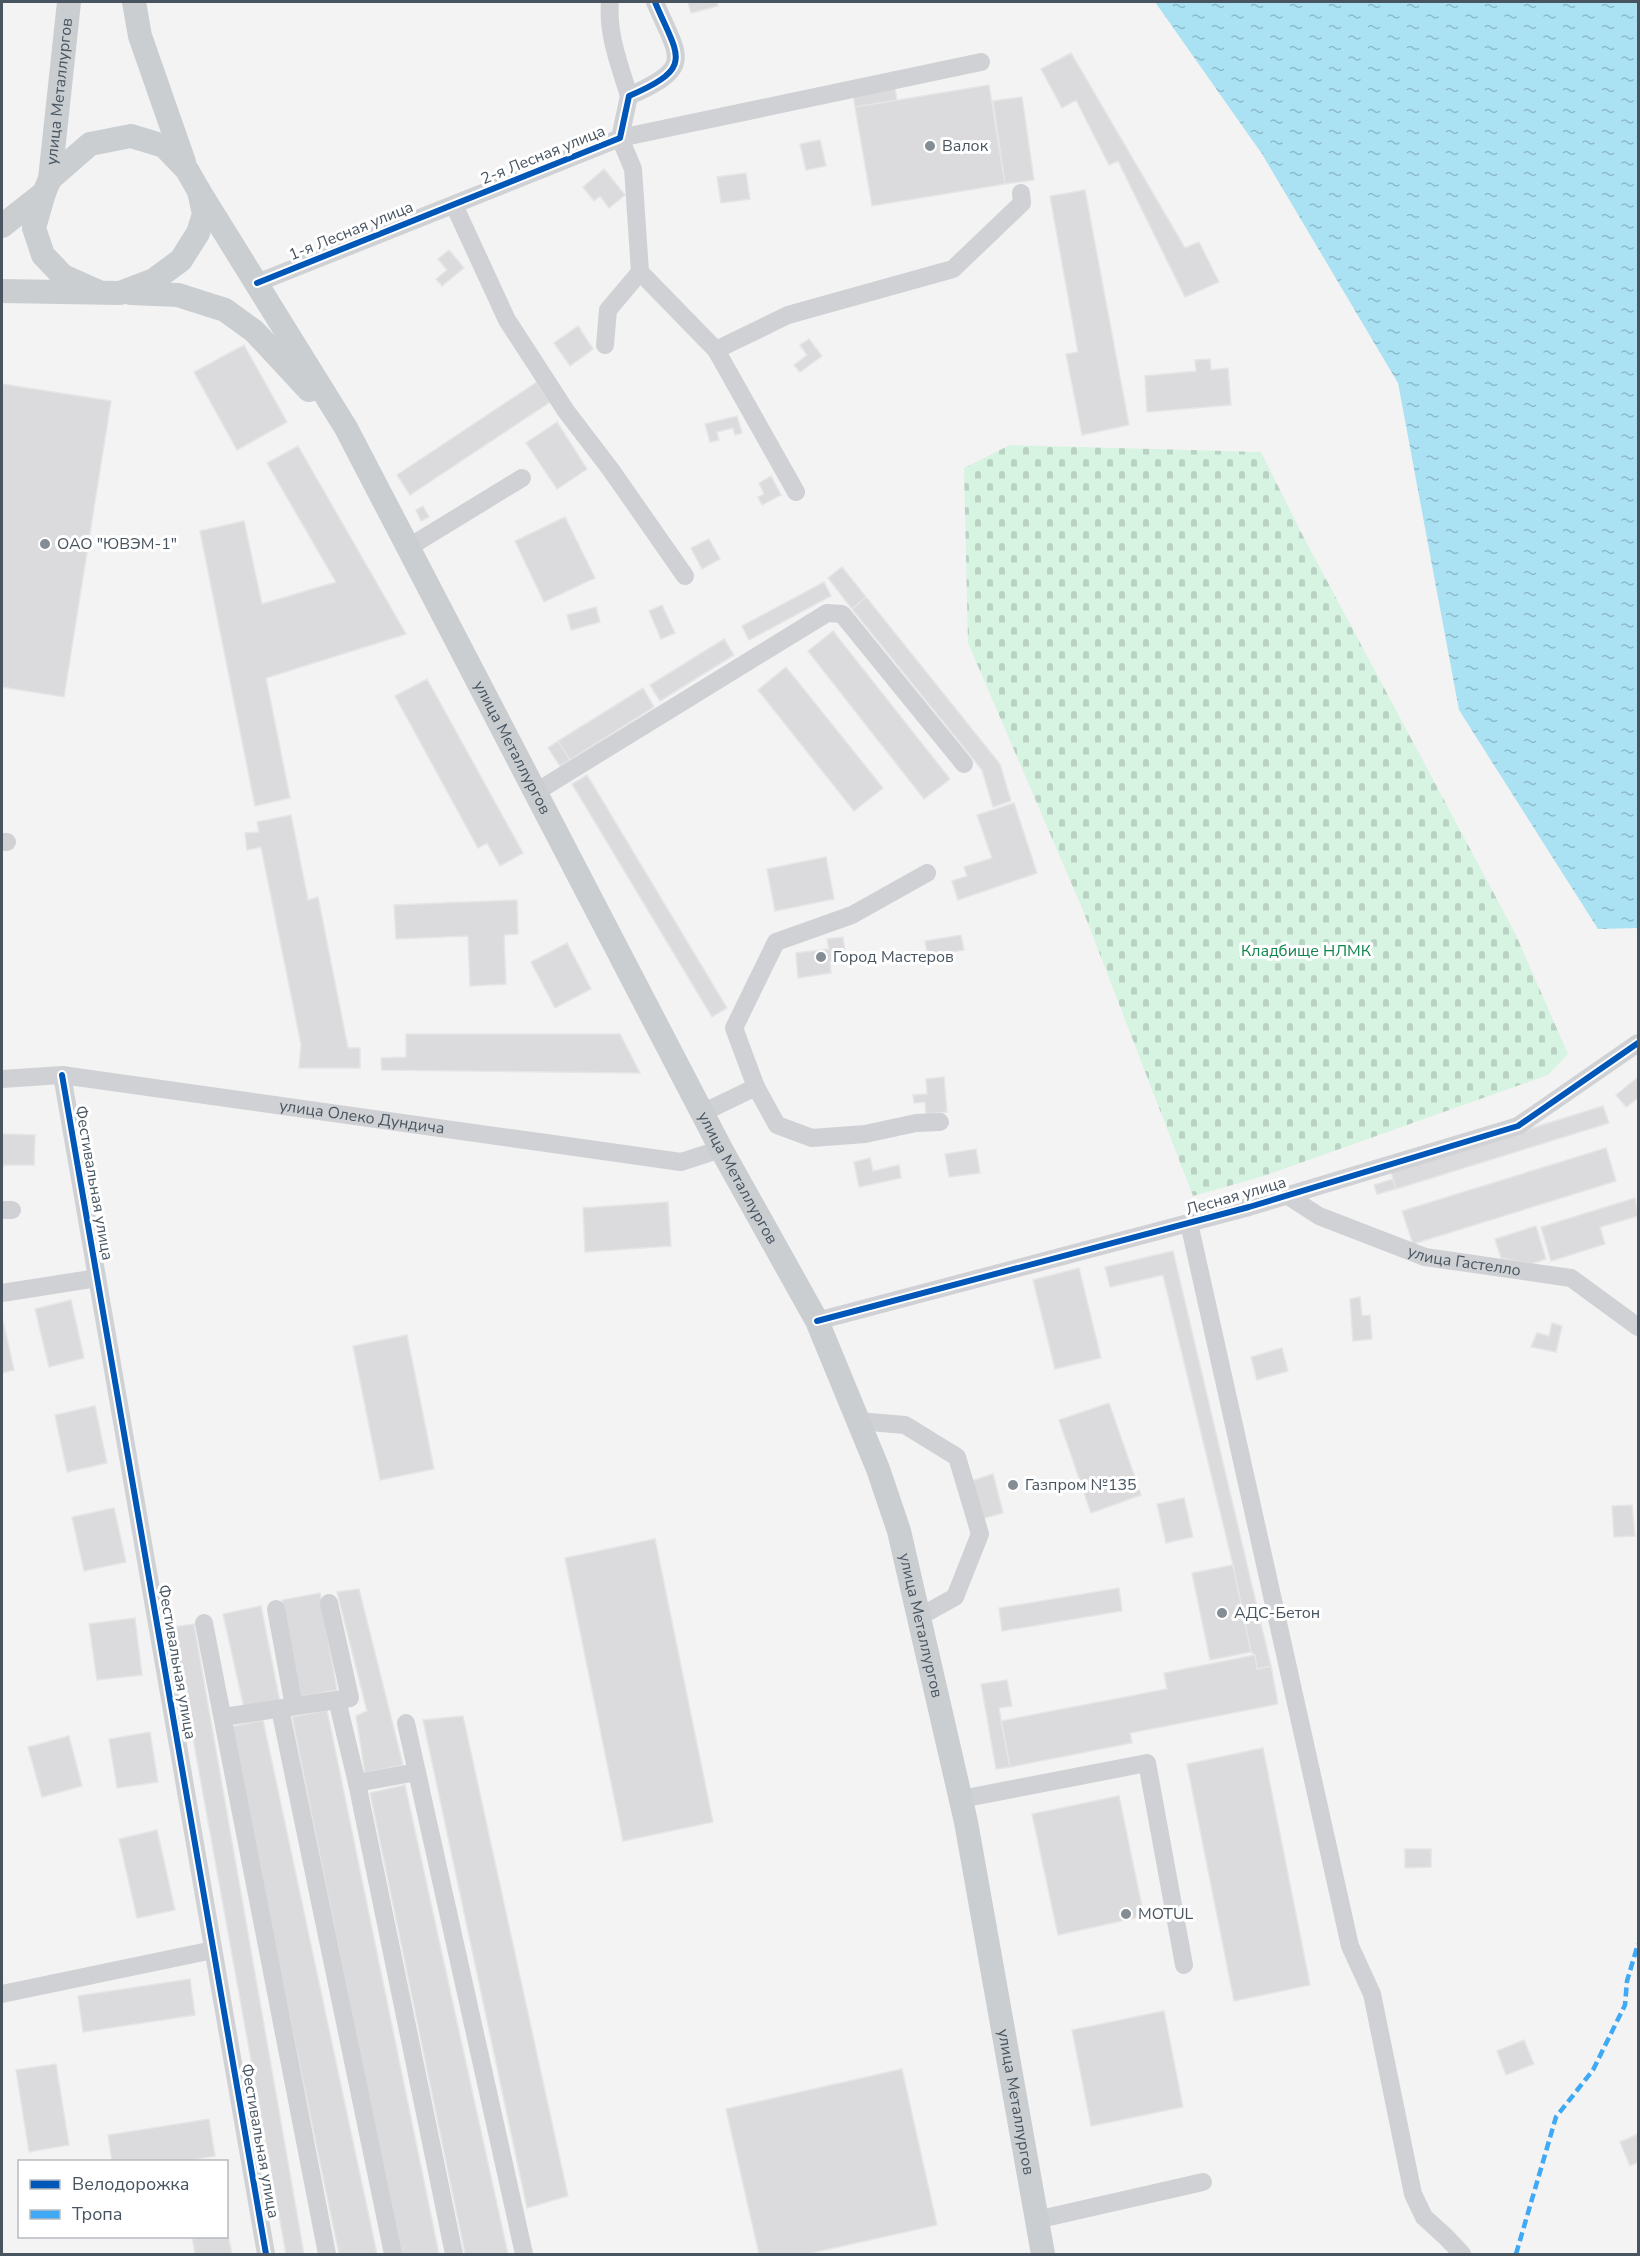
<svg xmlns="http://www.w3.org/2000/svg" width="1640" height="2256" font-family="'Nunito Sans',sans-serif">
	<defs>
		<pattern id="cemetery-stones" width="16" height="16" patternUnits="userSpaceOnUse" patternTransform="scale(1.5)"><rect width="16" height="16" fill="#d7f3e2"/><path d="M2 7V4a2 2 0 0 1 4 0v3zM10 15v-3a2 2 0 0 1 4 0v3z" fill="#bad2c4"/></pattern>
		<pattern id="water-ripples" width="26" height="14" patternUnits="userSpaceOnUse" patternTransform="scale(1.5)"><rect width="26" height="14" fill="#aae2f3"/><path d="M2 4q2-2 4 0t4 0M15 11q2-2 4 0t4 0" fill="none" stroke="#8cbac8"/></pattern>
	</defs>
	<rect width="100%" height="100%" fill="#f4f3f3"/>
	<path fill="url(#cemetery-stones)" d="M1010,445L1261,452L1304,538L1515,933L1568,1054L1548,1075L1264,1176L1193,1196L1082,908L968,643L964,468Z"/>
	<path fill="url(#water-ripples)" d="M1155,2H1638V928L1598,929L1459,710L1398,383L1262,154Z"/>
	<path fill="#dbdbdd" stroke="#e5e5e6" stroke-width="1.5" d="M688,2H717L718,6L691,13Z
		M1071,53L1185,248L1199,242L1219,282L1185,297L1118,161L1109,165L1076,100L1062,108L1041,69Z
		M989,85L1005,184L872,206L855,107Z
		M895,88L897,100L855,107L853,95Z
		M1022,97L1034,180L1005,184L993,101Z
		M820,140L826,166L806,170L800,144Z
		M604,169L625,195L609,208L600,196L594,201L583,187Z
		M746,173L750,199L721,203L717,177Z
		M1085,190L1129,425L1082,435L1066,354L1078,352L1050,196Z
		M449,250L464,268L442,286L436,279L447,270L438,259Z
		M578,326L593,349L570,366L554,343Z
		M809,339L822,356L800,372L794,365L807,355L800,345Z
		M244,345L287,422L237,450L194,372Z
		M1210,359L1211,370L1228,368L1231,405L1147,412L1145,376L1196,371L1195,360Z
		M537,382L550,402L410,495L397,475Z
		M2,384L111,401L64,697L2,687Z
		M737,416L742,433L735,435L733,428L717,432L719,440L710,442L705,424Z
		M557,422L587,469L557,489L526,443Z
		M298,446L406,634L266,678L290,798L255,806L200,531L244,521L262,604L336,582L267,463Z
		M771,476L781,495L762,505L758,497L764,494L759,483Z
		M423,506L429,517L421,521L416,510Z
		M565,517L595,578L544,602L515,541Z
		M709,539L720,559L702,569L691,548Z
		M842,567L866,597L852,609L828,578Z
		M824,582L831,596L749,640L742,626Z
		M866,597L1000,764L1011,801L993,807L982,770L852,609Z
		M662,605L675,633L661,639L649,611Z
		M596,607L600,622L571,630L567,615Z
		M833,631L950,779L924,799L808,651Z
		M724,639L734,655L660,701L650,685Z
		M786,667L883,788L854,811L758,690Z
		M427,679L523,853L500,866L487,843L478,848L395,696Z
		M643,688L654,707L570,760L558,741Z
		M558,741L570,760L560,766L548,748Z
		M587,775L727,1008L712,1017L572,784Z
		M1014,803L1037,873L958,900L952,881L967,876L964,867L992,858L977,815Z
		M291,815L308,900L318,897L348,1048H360V1068H299L301,1044L261,847L247,850L245,833L259,832L257,822Z
		M826,857L834,899L775,911L767,869Z
		M517,900L518,934L504,935L506,984L470,986L468,936L396,939L394,905Z
		M961,935L964,950L928,956L925,941Z
		M843,937L846,960L830,962L831,973L798,978L796,953L829,949L827,939Z
		M567,943L591,989L555,1008L531,962Z
		M406,1034H620L640,1073L382,1070L381,1058L406,1057Z
		M944,1077L947,1112L926,1114L925,1102L914,1103L913,1095L927,1094L926,1079Z
		M1638,1077V1098L1626,1107L1616,1095Z
		M1603,1106L1609,1123L1396,1189L1391,1172Z
		M2,1134L35,1135L34,1165H4L2,1170Z
		M1606,1148L1616,1181L1413,1244L1402,1211Z
		M976,1149L980,1173L949,1177L945,1154Z
		M870,1158L873,1171L899,1165L901,1178L859,1187L854,1162Z
		M1393,1179L1396,1189L1377,1194L1374,1185Z
		M1635,1198L1638,1216L1600,1227L1605,1244L1551,1261L1541,1227Z
		M668,1202L671,1246L585,1252L583,1208Z
		M1536,1226L1546,1259L1531,1264L1501,1258L1495,1239Z
		M1173,1251L1271,1666L1257,1669L1255,1655L1251,1652L1233,1565L1163,1275L1110,1287L1105,1267Z
		M1079,1268L1101,1358L1055,1369L1033,1280Z
		M1360,1297L1362,1316L1370,1315L1372,1339L1353,1341L1350,1299Z
		M71,1300L84,1358L49,1367L35,1309Z
		M2,1316L14,1370L2,1373Z
		M1552,1323L1562,1326L1556,1352L1531,1347L1537,1333L1549,1336Z
		M407,1335L434,1469L380,1480L353,1346Z
		M1282,1348L1288,1371L1257,1380L1251,1357Z
		M1109,1403L1141,1495L1091,1513L1059,1420Z
		M95,1406L107,1463L67,1472L55,1415Z
		M993,1474L1003,1513L981,1519L971,1481Z
		M1184,1498L1193,1537L1166,1543L1157,1504Z
		M1632,1505L1635,1536L1614,1537L1612,1506Z
		M114,1508L126,1562L84,1571L72,1517Z
		M655,1539L713,1822L623,1841L565,1558Z
		M1233,1565L1251,1652L1210,1660L1192,1573Z
		M1119,1588L1122,1611L1002,1631L999,1608Z
		M359,1589L403,1765L365,1773L356,1716L367,1711L337,1592Z
		M320,1593L337,1690L301,1697L282,1600Z
		M261,1606L280,1702L244,1708L223,1614Z
		M135,1618L142,1675L97,1680L89,1624Z
		M194,1624L304,2254H286L173,1627Z
		M1255,1655L1257,1669L1271,1666L1278,1704L1130,1733L1132,1743L1010,1767L1001,1721L1167,1689L1164,1673Z
		M1007,1680L1012,1706L999,1708L1010,1767L996,1769L981,1684Z
		M327,1710L439,2254H400L292,1717Z
		M463,1716L568,2196L527,2208L423,1720Z
		M263,1720L377,2254H339L229,1727Z
		M150,1732L158,1782L117,1788L109,1739Z
		M69,1736L82,1786L42,1797L28,1747Z
		M1263,1748L1310,1985L1234,2001L1187,1764Z
		M405,1785L508,2254H465L370,1793Z
		M1119,1796L1144,1916L1058,1935L1032,1814Z
		M157,1830L175,1910L137,1918L119,1839Z
		M1405,1849H1431V1867L1405,1868Z
		M190,1979L195,2015L83,2032L78,1996Z
		M1164,2011L1183,2107L1091,2126L1072,2030Z
		M1524,2040L1534,2064L1506,2075L1497,2051Z
		M56,2064L69,2145L29,2152L16,2070Z
		M902,2069L937,2225L807,2254H759L726,2109Z
		M209,2119L215,2156L180,2162H112L108,2135Z
		M1638,2134V2162L1630,2166L1620,2142Z
		M226,2226L232,2254H195L192,2236H226Z"/>
	<g fill="none" stroke-linecap="round" stroke-linejoin="round">
		<g stroke="#cfd1d4" stroke-width="18">
			<path d="M610,2C607,34 620,66 629,96"/>
			<path d="M454,205L507,320L566,411L611,470L685,576"/>
			<path d="M257,283L620,138L629,96C696,67 678,57 655,2"/>
			<path d="M605,345L608,310L640,272"/>
			<path d="M716,350L788,315L953,269L1022,203L1021,193"/>
			<path d="M796,492L716,350L640,272L633,169L620,138L981,62"/>
			<path d="M409,547L522,478"/>
			<path d="M536,792L827,613L842,614L964,764"/>
			<path d="M2,842H7"/>
			<path d="M62,1075L266,2254"/>
			<path id="s1" d="M2,1079L62,1075L681,1162L721,1149"/>
			<path d="M756,1087L777,1125L812,1138L865,1134L916,1123L940,1122"/>
			<path d="M702,1113L756,1087L734,1028L776,942L852,915L927,873"/>
			<path id="s2" d="M1288,1196L1319,1216L1425,1257L1571,1278L1638,1327"/>
			<path d="M2,1210H12"/>
			<path d="M1189,1223L1350,1946L1372,1994L1413,2194L1424,2217L1446,2237L1462,2254"/>
			<path d="M2,1293L97,1278"/>
			<path d="M817,1321L1249,1207L1518,1126L1638,1043"/>
			<path d="M858,1421L905,1425L957,1457L980,1534L955,1597L919,1617"/>
			<path d="M276,1609L294,1706"/>
			<path d="M204,1623L327,2254"/>
			<path d="M337,1700L357,1783L454,2254"/>
			<path d="M280,1709L393,2254"/>
			<path d="M223,1717L350,1698L329,1603"/>
			<path d="M406,1723L524,2254"/>
			<path d="M357,1783L417,1772"/>
			<path d="M961,1799L1147,1763L1184,1965"/>
			<path d="M2,1994L213,1950"/>
			<path d="M1036,2220L1203,2182"/>
		</g>
		<g stroke="#caced1" stroke-width="24">
			<path d="M134,2L140,36L184,162"/>
			<path id="s3" d="M50,179L69,2"/>
			<path id="s4" d="M199,191L346,428L721,1149L817,1321L878,1469L899,1531L966,1822L1043,2254"/>
			<path d="M2,226L44,193"/>
			<path d="M2,291L120,293L154,280L181,260L198,233L204,214L199,191L187,170L164,146L131,136L90,144L50,179L44,193L34,228L43,255L63,276L99,292"/>
			<path d="M130,293L178,295L225,310L254,331L309,390"/>
		</g>
		<path stroke="#3fa9f5" stroke-width="4.5" stroke-dasharray="9 4.5" stroke-linecap="butt" d="M1516,2254L1556,2117L1593,2070L1625,2005L1627,1981L1638,1944"/>
		<g stroke="#fff" stroke-width="10">
			<path id="cycleway" d="M257,283L620,138L629,96C696,67 678,57 655,2
				M62,1075L266,2254
				M817,1321L1249,1207L1518,1126L1638,1043"/>
		</g>
		<use href="#cycleway" stroke="#0057b8" stroke-width="6"/>
	</g>
	<g fill="#848c94" stroke="#fff" stroke-width="2">
		<circle cx="930" cy="146" r="6"/>
		<circle cx="45" cy="544" r="6"/>
		<circle cx="821" cy="957" r="6"/>
		<circle cx="1013" cy="1485" r="6"/>
		<circle cx="1222" cy="1613" r="6"/>
		<circle cx="1126" cy="1914" r="6"/>
	</g>
	<g text-anchor="middle" dominant-baseline="central" stroke-width="6" stroke-linejoin="round" paint-order="stroke">
		<g font-size="16" fill="#485561" stroke="#fff">
			<text stroke="none"><textPath href="#s3" startOffset="88">улица Металлургов</textPath></text>
			<text transform="translate(543 155) rotate(-22)">2-я Лесная улица</text>
			<text transform="translate(351 231) rotate(-22)">1-я Лесная улица</text>
			<text stroke="none"><textPath href="#s4" startOffset="639">улица Металлургов</textPath></text>
			<text stroke="none"><textPath href="#s1" startOffset="363">улица Олеко Дундича</textPath></text>
			<text stroke="none"><textPath href="#s4" startOffset="1125">улица Металлургов</textPath></text>
			<text transform="translate(94 1183) rotate(80)">Фестивальная улица</text>
			<text transform="translate(1236 1196) rotate(-16)">Лесная улица</text>
			<text stroke="none"><textPath href="#s2" startOffset="190">улица Гастелло</textPath></text>
			<text stroke="none"><textPath href="#s4" startOffset="1611">улица Металлургов</textPath></text>
			<text transform="translate(177 1662) rotate(80)">Фестивальная улица</text>
			<text stroke="none"><textPath href="#s4" startOffset="2097">улица Металлургов</textPath></text>
			<text transform="translate(260 2141) rotate(80)">Фестивальная улица</text>
		</g>
		<g font-size="16" fill="#485561" stroke="#fff" text-anchor="start">
			<text x="942" y="146">Валок</text>
			<text x="57" y="544">ОАО "ЮВЭМ-1"</text>
			<text x="833" y="957">Город Мастеров</text>
			<text x="1025" y="1485">Газпром №135</text>
			<text x="1234" y="1613">АДС-Бетон</text>
			<text x="1138" y="1914">MOTUL</text>
		</g>
		<g font-size="16" fill="#11854d" stroke="#fff">
			<text x="1306" y="951">Кладбище НЛМК</text>
		</g>
	</g>
	<rect width="1640" height="2256" fill="none" stroke="#485561" stroke-width="6"/>
	<rect x="18" y="2160" width="210" height="78" fill="#ffffff" stroke="#b6bbc0" stroke-width="1.5"/>
	<rect x="30" y="2180" width="30" height="9" fill="#0057b8" stroke="#b6bbc0" stroke-width="1.5"/>
	<text x="72" y="2190" font-size="18" fill="#485561">Велодорожка</text>
	<rect x="30" y="2210" width="30" height="9" fill="#3fa9f5" stroke="#b6bbc0" stroke-width="1.5"/>
	<text x="72" y="2220" font-size="18" fill="#485561">Тропа</text>
</svg>
